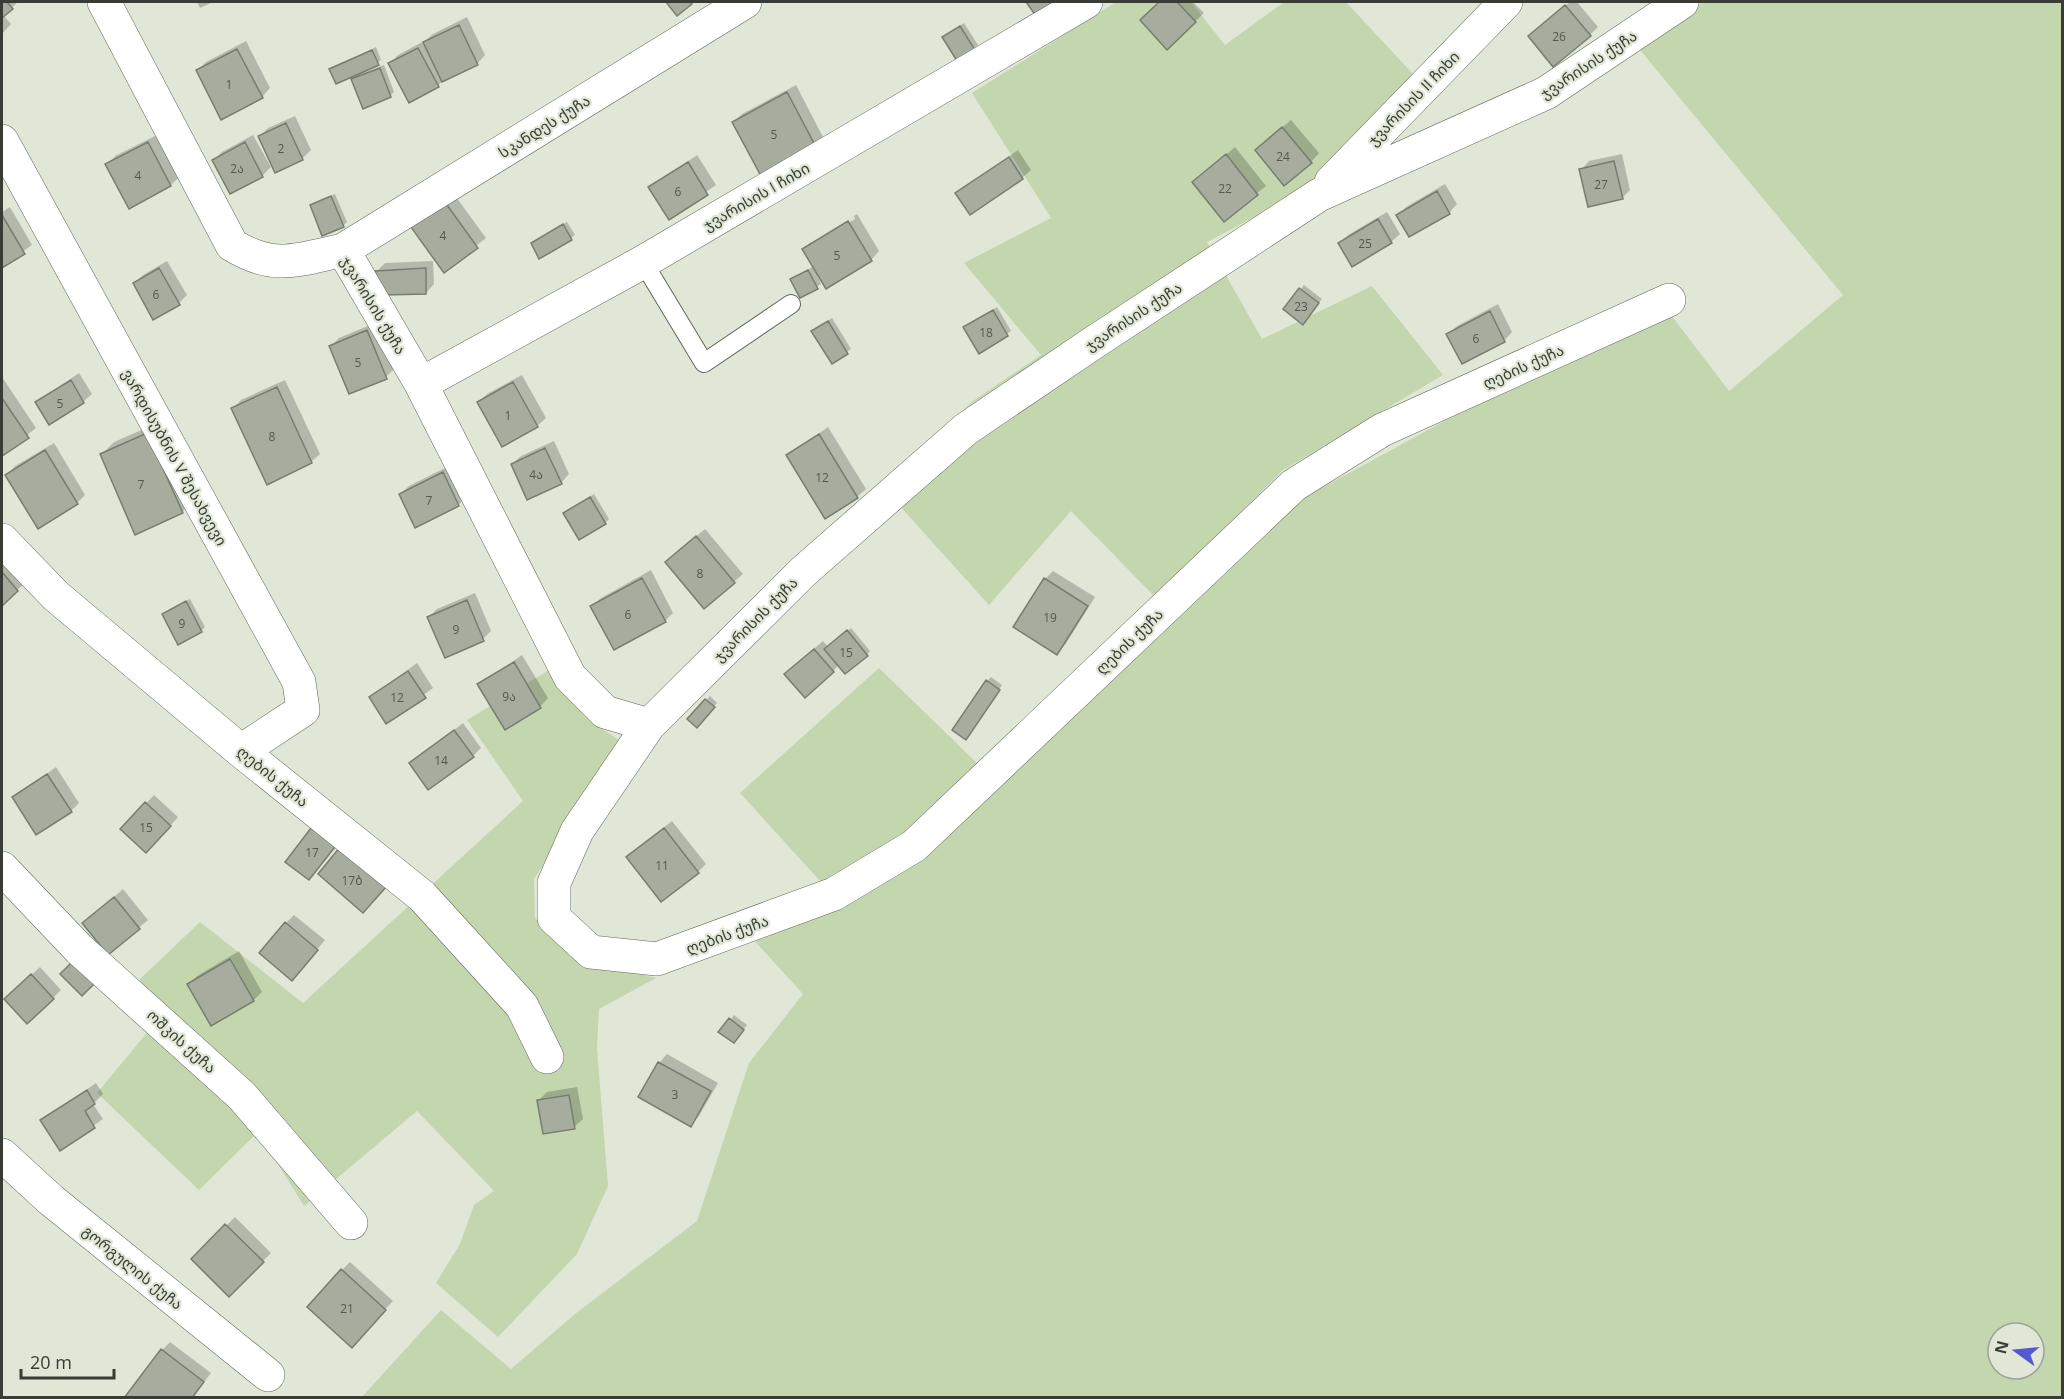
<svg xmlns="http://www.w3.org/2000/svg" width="2064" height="1399" font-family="'Open Sans','Noto Sans Georgian',sans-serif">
	<rect width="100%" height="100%" fill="#e0e7d7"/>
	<path fill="#c4d6ad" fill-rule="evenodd" d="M1116,2H1191L1225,45L1284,2H1346L1413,74L1323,181L1207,242L1262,339L1372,286L1443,375L1283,470L1155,597L1071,511L989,605L880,484L973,401L1041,355L964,263L1051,218L972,93Z
		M1703,2H2062V1397L361,1398L441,1310L511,1369L575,1314L697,1221L749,1063L803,994L751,937L830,905L1294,503L1450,418L1668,311L1729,391L1843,295L1640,50ZM1998,1333H2034V1369H1998Z
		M879,668L980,766L903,840L821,882L740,793Z
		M549,670L585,717L623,743L534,879L535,918L571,957L656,978L599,1009L597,1048L608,1186L577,1254L498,1337L436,1283L460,1244L474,1205L494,1191L417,1111L304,1206L258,1132L199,1190L97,1093L165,1011L135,984L200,922L303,1003L523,801L467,720Z"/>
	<path fill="#0003" d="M2,2H18L3,15L11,24L2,34Z
		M197,2H213L200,8Z
		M1160,2H1193L1204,13L1168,48L1142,20Z
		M1570,2H1577L1598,27L1590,35L1538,28Z
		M467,17L485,55L477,64L444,79L438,86L390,64L398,55L426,40L433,34Z
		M964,23L978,45L957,59L948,34Z
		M246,41L270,88L262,97L197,71L206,62Z
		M376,47L381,60L365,70L366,72L384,65L394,92L390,96L353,79L360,71L331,69Z
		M796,85L823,137L815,145L734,122L742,114Z
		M295,116L311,150L302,159L260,136L268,128Z
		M1291,120L1319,153L1311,162L1265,142Z
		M157,135L179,177L171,185L129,207L107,165L115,156Z
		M253,135L271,167L262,176L214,160L222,152Z
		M1235,147L1266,186L1224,220L1194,182Z
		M1018,150L1031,170L1022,178L957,193Z
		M1622,154L1630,190L1622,198L1581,170L1589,161Z
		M697,155L716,185L669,218L650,187Z
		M1445,184L1457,204L1449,213L1398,215L1406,207Z
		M451,190L486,238L444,271L410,223Z
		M335,194L347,222L343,226L312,206Z
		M10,207L32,245L2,266V212Z
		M1387,212L1400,234L1391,242L1353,265L1340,244L1348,235Z
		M857,214L879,251L871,260L818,277L821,284L800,296L791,279L814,266L804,249L811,242V245L855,219L854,216L812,241Z
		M567,222L575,235L571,238L532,244Z
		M167,261L187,295L179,303L134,284L143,275Z
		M433,261L434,284L426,293L377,271L385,263Z
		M1304,285L1322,299L1306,319L1285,309Z
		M1498,304L1512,332L1504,341L1448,334L1457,326Z
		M997,307L1011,331L979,352L969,324Z
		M832,318L851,349L832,362L813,331Z
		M375,323L394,369L386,377L331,346L339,338Z
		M79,373L92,394L83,402H37Z
		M522,375L546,418L537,426L479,402L487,394Z
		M2,377L36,428L2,455Z
		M285,380L320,454L311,462L233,409L241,400Z
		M160,422L195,499L182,512L101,455L114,442Z
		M828,427L866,489L857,497L788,455Z
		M554,441L569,474L561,483L512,464L521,456Z
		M54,443L85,495L77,503L7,475L15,466Z
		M451,465L467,497L458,505L400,494L409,486Z
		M594,494L609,519L605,523L565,513Z
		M705,529L743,574L705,607L675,554Z
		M2,554L26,582L2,604Z
		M651,570L673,613L665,621L592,606L601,598Z
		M1053,571L1095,597L1065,645L1057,653L1045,579Z
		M475,593L491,631L483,639L429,617L437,609Z
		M190,599L205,627L201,631L163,614Z
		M851,628L870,651L867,655L839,665L833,671L794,666L823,641L828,647Z
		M522,655L548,698L540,707L479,685Z
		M417,663L433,688L387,722L371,697Z
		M991,677L1002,685L970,734L987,681Z
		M710,696L717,703L700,722L689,719Z
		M463,723L481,748L473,756L411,763Z
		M56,767L79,803L71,811L14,797Z
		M154,795L178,817L155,843L122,829Z
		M672,821L706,864L698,872L636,849Z
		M123,889L148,920L108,953L84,923Z
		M294,915L325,940L300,970L286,923Z
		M239,951L262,992L254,1000L189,984L197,976Z
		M40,967L61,990L53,998L14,991Z
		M734,1015L747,1025L737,1038L721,1032Z
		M667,1054L718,1083L699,1116L691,1125L640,1096L659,1063Z
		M96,1083L103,1094L93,1104L103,1119L60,1149L42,1121Z
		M577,1087L583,1119L574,1127L539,1100L547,1092Z
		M235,1217L271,1253L229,1295L193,1259Z
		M350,1262L393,1301L360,1337L342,1270Z
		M170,1342L211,1373L192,1398L162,1350Z"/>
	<path fill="#a6ad9e" stroke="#777d6f" stroke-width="1.5" d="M2,2H7L13,9L2,18Z
		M666,2H690L692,4L677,16Z
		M1026,2H1058L1036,16Z
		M1159,2H1177L1196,22L1167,50L1140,20Z
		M1565,5L1591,36L1553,67L1528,36Z
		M459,25L478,65L442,82L423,42Z
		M960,26L975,50L957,61L942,37Z
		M418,48L439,87L409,103L388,63Z
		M237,49L263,98L221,120L196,70Z
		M372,50L379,65L336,84L329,69Z
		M380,68L391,97L363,109L351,79Z
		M787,92L816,147L761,176L732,122Z
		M286,123L303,160L275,173L258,136Z
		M1282,127L1312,163L1284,186L1255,150Z
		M148,142L171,186L129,209L105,164Z
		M245,142L263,177L230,194L212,160Z
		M1226,154L1258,195L1224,222L1192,182Z
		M1009,157L1023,179L970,215L955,193Z
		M1614,161L1623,199L1588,207L1579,169Z
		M688,162L708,195L669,220L648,187Z
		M1437,191L1450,214L1409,237L1396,215Z
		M331,196L344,227L322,236L310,205Z
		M442,198L478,248L444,273L408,223Z
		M2,215L25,254L2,268Z
		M1378,219L1392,243L1352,267L1338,243Z
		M848,221L872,261L826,289L802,249Z
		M563,224L572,240L539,259L531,243Z
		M159,268L180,305L153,320L133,283Z
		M426,268V294L383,295L375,271Z
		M808,270L818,289L800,298L790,279Z
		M1299,288L1319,303L1303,325L1283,309Z
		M993,310L1008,336L979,354L963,327Z
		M1490,311L1505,342L1462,364L1446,334Z
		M828,321L848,354L832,364L811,331Z
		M367,330L387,379L349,394L329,346Z
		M71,380L84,403L49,425L35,402Z
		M513,382L538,427L502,447L477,402Z
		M277,387L312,463L267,485L231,408Z
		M2,398L29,438L2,456Z
		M147,433L183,513L135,535L100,454Z
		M819,434L858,498L825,519L786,455Z
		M545,448L562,484L527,500L511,464Z
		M45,450L78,504L38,529L5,475Z
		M443,472L459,506L415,528L399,494Z
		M590,497L606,524L579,540L563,513Z
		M696,536L735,583L704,609L665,562Z
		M2,572L18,591L2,606Z
		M642,578L666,622L614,650L590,606Z
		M1044,578L1088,606L1057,655L1013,627Z
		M467,600L484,641L445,658L427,617Z
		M186,601L202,632L178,645L162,614Z
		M847,630L868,656L845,674L824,649Z
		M814,649L834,672L805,698L784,674Z
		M514,662L541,708L505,730L477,684Z
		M408,671L426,698L386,724L369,697Z
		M986,680L1000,690L966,740L952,730Z
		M705,699L715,707L697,728L687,719Z
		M454,730L474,757L428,790L409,763Z
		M47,774L72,812L36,835L12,797Z
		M145,802L171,826L146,853L120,829Z
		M314,824L338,843L309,880L285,862Z
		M664,828L699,873L661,902L626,857Z
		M340,847L386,887L363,913L318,874Z
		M114,897L140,929L108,955L82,923Z
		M285,922L318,950L292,981L259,953Z
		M230,959L254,1001L211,1026L187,984Z
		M73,961L95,983L82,996L60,974Z
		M31,974L54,999L27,1024L4,999Z
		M729,1018L744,1030L734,1043L718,1032Z
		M658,1062L711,1091L691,1127L638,1097Z
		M87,1090L95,1104L85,1111L95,1128L60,1151L40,1120Z
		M569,1095L575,1129L543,1134L537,1100Z
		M225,1224L264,1262L229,1297L191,1259Z
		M341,1269L386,1310L352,1348L307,1307Z
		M161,1349L204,1382L192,1398H124Z"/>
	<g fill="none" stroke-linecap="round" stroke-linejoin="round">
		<g stroke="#616759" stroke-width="20">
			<path id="lane" d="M643,262L704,363L791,304"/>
		</g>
		<g stroke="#616759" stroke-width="34">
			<path id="street" d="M104,2L232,245C275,271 297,260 343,250L421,384L570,677L605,712L649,725L804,571L966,429L1093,343L1319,195L1546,93L1682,2
				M2,141L299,682L303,710L241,751
				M1331,182L1506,2
				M343,250L745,2
				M421,384L643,262L1086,2
				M2,540L56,596L241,751L422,896L522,1006L547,1057
				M649,725L577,831L554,883V918L591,952L657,959L834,894L914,846L1294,485L1382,430L1669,300
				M2,868L79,949L242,1096L351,1223
				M2,1155L51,1200L268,1375"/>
		</g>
		<use href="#lane" stroke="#fff" stroke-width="18"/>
		<use href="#street" stroke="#fff" stroke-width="33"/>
	</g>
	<g text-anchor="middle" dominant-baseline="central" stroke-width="4.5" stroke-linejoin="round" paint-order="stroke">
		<g font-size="12" fill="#54584f">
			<text x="1559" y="36">26</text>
			<text x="229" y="84">1</text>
			<text x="774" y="134">5</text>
			<text x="281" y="148">2</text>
			<text x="1283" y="156">24</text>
			<text x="237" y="168">2ა</text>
			<text x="138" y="175">4</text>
			<text x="1601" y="184">27</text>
			<text x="1225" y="188">22</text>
			<text x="678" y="191">6</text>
			<text x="443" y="235">4</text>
			<text x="1365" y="243">25</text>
			<text x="837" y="255">5</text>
			<text x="156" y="294">6</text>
			<text x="1301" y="306">23</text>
			<text x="986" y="332">18</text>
			<text x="1476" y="338">6</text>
			<text x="358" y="362">5</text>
			<text x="60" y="403">5</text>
			<text x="508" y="415">1</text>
			<text x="272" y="436">8</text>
			<text x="536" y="474">4ა</text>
			<text x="822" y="477">12</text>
			<text x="141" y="484">7</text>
			<text x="429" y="500">7</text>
			<text x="700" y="573">8</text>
			<text x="628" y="614">6</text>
			<text x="1050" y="617">19</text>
			<text x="182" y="623">9</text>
			<text x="456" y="629">9</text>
			<text x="846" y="652">15</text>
			<text x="509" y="696">9ა</text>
			<text x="397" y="697">12</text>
			<text x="441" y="760">14</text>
			<text x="146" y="827">15</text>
			<text x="312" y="852">17</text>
			<text x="662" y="865">11</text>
			<text x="352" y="880">17ბ</text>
			<text x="675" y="1094">3</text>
			<text x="347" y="1308">21</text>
		</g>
		<g font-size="15" fill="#393c35" stroke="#e0e7d7">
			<text transform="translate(1588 64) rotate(-33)">ჯვარისის ქუჩა</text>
			<text transform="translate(1413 98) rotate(-46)">ჯვარისის II ჩიხი</text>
			<text transform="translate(544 126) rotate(-32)">სკანდეს ქუჩა</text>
			<text transform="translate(756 196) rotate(-30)">ჯვარისის I ჩიხი</text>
			<text transform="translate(374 305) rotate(59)">ჯვარისის ქუჩა</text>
			<text transform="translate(1133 316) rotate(-33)">ჯვარისის ქუჩა</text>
			<text transform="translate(1523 366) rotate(-24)">ღების ქუჩა</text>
			<text transform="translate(175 457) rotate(61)">ვარდისუბნის V შესახვევი</text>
			<text transform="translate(755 619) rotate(-45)">ჯვარისის ქუჩა</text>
			<text transform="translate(1129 641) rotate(-44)">ღების ქუჩა</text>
			<text transform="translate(273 776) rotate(39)">ღების ქუჩა</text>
			<text transform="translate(727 934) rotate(-20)">ღების ქუჩა</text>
			<text transform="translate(182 1041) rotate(42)">ოშკის ქუჩა</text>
			<text transform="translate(133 1267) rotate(39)">გორგულის ქუჩა</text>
		</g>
	</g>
	<rect width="2064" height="1399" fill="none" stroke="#393c35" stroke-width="6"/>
	<g transform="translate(2016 1351) rotate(285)"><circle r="28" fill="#e0e7d7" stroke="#9da396" stroke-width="1.5"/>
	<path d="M0-4.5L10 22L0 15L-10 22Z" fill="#5559d0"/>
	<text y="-9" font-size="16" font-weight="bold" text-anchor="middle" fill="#393c35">N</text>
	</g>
	<path d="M21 1369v9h93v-9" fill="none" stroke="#393c35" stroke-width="3"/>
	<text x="30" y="1369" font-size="18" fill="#393c35" stroke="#e0e7d7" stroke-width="4.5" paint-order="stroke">20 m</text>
</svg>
